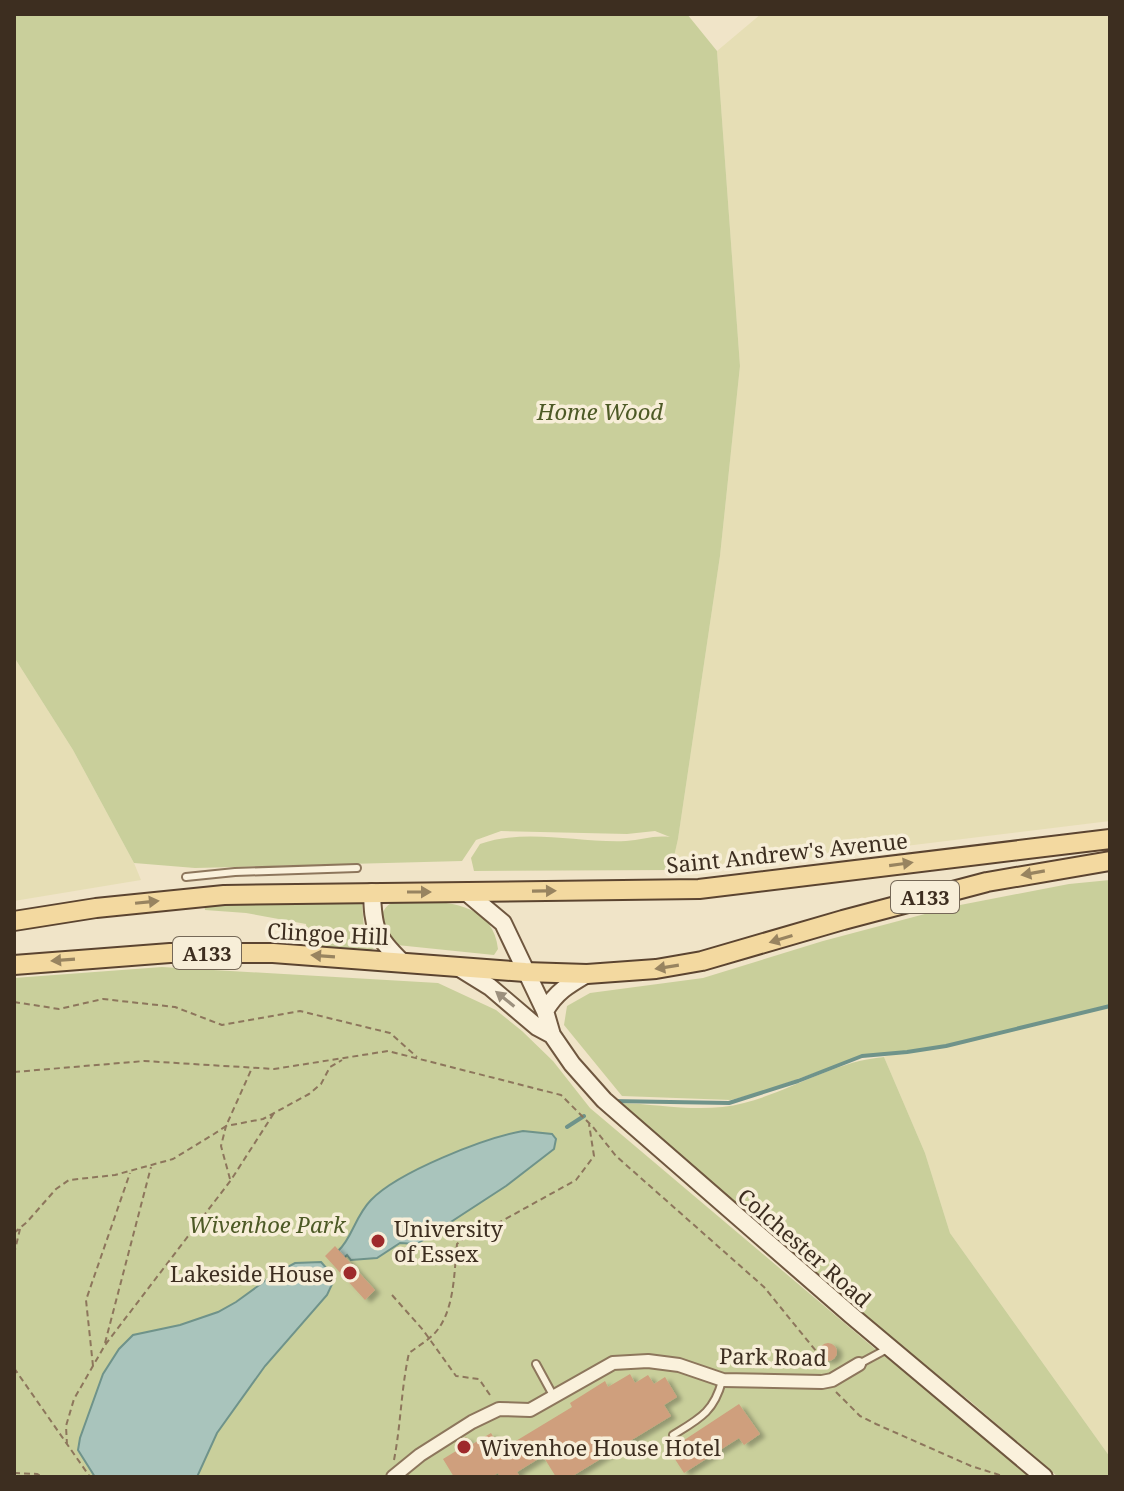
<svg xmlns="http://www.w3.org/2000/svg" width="1124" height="1491" font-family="'Noto Serif',serif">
	<defs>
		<filter id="shadow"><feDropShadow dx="5.5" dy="3" stdDeviation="2" flood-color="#0004"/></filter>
	</defs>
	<rect width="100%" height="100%" fill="#f0e4c8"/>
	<path fill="#e6deb5" d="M761,14H1110V821L757,864L671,870L678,839L720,556L740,366L717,51Z
		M14,657L73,750L134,863L141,880L14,901Z
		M1110,1006V1457L950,1233L925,1153L884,1057L891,1053L927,1050L1044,1024Z"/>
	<path fill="#c9cf9b" d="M14,14H687L717,51L740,366L720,556L678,839L671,870L474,871L471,858L480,844C526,828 577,843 626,841C641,840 654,835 670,837L655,831L627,834L501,831L476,840L462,861L195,868L134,863L73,750L14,657Z
		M1110,880V1006L946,1046L862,1056L761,1092L731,1100L622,1096L564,1025L567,1006L590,993L703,978L823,941L955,906L1069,884Z
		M362,902L364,929L374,948L371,950L309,947L306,924L246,913L205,910L204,904Z
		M393,902C432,900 493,897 498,949L494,955L397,945C383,933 373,913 393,902Z
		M162,967L438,983L496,1010L522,1031L553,1061L590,1108L874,1348L984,1434L1033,1477H14V978Z
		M884,1057L925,1153L950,1233L1110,1457V1477H1058L970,1401L895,1344L620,1103C661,1104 703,1114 744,1103C791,1091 835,1061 884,1057Z"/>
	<path fill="#a9c4bc" stroke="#6f938a" stroke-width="2" d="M523,1131L552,1134L556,1139L554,1149L506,1186L417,1244L400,1243L377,1258L351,1260L347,1255L344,1258L338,1251C352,1239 355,1216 371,1200C398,1172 484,1138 523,1131Z
		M321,1262L335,1278L327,1295L265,1366L217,1433L197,1477H95L78,1450L80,1438L103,1374L119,1349L133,1335L180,1325L218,1312L236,1302L273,1275L295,1263Z"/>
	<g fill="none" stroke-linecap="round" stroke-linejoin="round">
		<path stroke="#6f938a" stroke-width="4" d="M611,1101L729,1103L798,1081L862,1056L907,1052L946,1046L1110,1006
			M567,1127L584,1116"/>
	</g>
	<path fill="#cf9f7d" filter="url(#shadow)" d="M335,1246L375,1290L365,1300L325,1256Z
		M819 1352a9 9 0 1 1 18 0a9 9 0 1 1-18 0Z
		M630,1374L635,1383L648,1375L654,1384L665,1377L677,1397L664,1405L671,1416L571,1477H556L543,1456L517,1472L520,1477H500L498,1473L491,1477H454L443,1459L461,1448L457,1442L466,1437L471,1445L491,1433L501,1450L572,1407L570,1403L605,1381L608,1387Z
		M739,1404L760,1434L744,1445L739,1438L684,1473L669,1450Z"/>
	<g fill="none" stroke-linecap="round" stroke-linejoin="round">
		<g stroke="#8d765c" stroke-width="10">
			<path id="lane" d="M186,877L235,872L357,868
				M536,1364L554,1397
				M859,1364L887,1349
				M673,1435C699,1419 714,1412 722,1381"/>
		</g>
		<g stroke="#8d765c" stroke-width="16">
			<path id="street" d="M393,1477L420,1455L472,1422L499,1409L530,1410L613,1363L648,1361L679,1365L723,1380L822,1382L832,1380L859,1364"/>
		</g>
		<g stroke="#6f573f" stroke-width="20">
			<path id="secondary" d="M372,892C373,927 375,936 401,961
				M466,892L503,923L545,1011L552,1035L572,1064L604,1100L851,1315L1044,1477
				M456,966L490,987L537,1027L552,1035
				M545,1011C556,992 568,985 587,974"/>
		</g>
		<g stroke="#5b4430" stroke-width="22">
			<path id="primary" d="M14,921L96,908L224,895L699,889L1110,839
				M14,965L170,953H273L525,972L587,974L656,969L702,961L843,920L987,882L1110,861"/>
		</g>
		<path stroke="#8d765c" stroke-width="2" stroke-dasharray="6 4" stroke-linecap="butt" d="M14,1002L59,1009L103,999L175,1007L222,1025L300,1011L390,1033L417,1057
			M14,1072L144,1061L274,1069L388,1051L561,1095L593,1127L616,1156L764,1287L829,1367
			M230,1179L221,1146L226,1126L263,1119L309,1094L321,1084L330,1067L342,1060
			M14,1233L27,1222L56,1189L69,1180L115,1175L173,1159L214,1134L226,1126L252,1068
			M14,1254L20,1229
			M392,1295L423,1330L456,1376L479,1379L492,1398
			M105,1343L151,1167
			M93,1366L86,1300L130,1173
			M14,1368L90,1477
			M836,1392L860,1416L876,1424L971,1466L1006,1477
			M67,1445L66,1426L74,1399L105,1345L231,1180L274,1113
			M394,1460C401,1424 401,1389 409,1353C417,1347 427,1341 434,1334C455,1312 454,1272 457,1244L475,1229L500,1222L576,1180L594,1156L589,1124
			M14,1473L37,1474L43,1477"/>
		<use href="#lane" stroke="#faf1dc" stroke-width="6"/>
		<use href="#street" stroke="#faf1dc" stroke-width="12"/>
		<use href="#secondary" stroke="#faf1dc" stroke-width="16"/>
		<use href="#primary" stroke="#f3d9a0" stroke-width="18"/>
	</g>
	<defs><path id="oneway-solid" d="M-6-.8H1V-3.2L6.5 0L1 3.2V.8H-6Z" transform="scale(2)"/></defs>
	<g fill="#988460">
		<use href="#oneway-solid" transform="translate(901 864) rotate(-8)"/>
		<use href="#oneway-solid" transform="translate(1033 873) rotate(170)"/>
		<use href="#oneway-solid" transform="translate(544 891) rotate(-1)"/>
		<use href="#oneway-solid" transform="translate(419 892)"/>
		<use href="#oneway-solid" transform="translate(147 902) rotate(-6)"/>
		<use href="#oneway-solid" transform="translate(781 939) rotate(163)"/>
		<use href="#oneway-solid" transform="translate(323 956) rotate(-176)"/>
		<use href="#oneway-solid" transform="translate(63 960) rotate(176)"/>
		<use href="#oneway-solid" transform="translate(667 967) rotate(171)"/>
	</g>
	<use fill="#9c907e" href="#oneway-solid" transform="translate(505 999) rotate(-141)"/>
	<g fill="#9e2a2b" stroke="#f7eed8" stroke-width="3">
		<circle cx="378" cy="1241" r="8"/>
		<circle cx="350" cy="1273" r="8"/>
		<circle cx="464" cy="1447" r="8"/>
	</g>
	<g text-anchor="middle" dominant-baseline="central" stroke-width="7" stroke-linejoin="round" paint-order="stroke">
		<g fill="#f7eed8" stroke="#756857" stroke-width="2">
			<rect x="891" y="881" width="68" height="32" rx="6"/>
			<rect x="173" y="937" width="68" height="32" rx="6"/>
		</g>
		<g font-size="20" font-weight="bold" fill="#3d2e20">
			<text x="925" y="897">A133</text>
			<text x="207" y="953">A133</text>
		</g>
		<g font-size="22" font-style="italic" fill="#4d5a26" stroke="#f7eed8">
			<text x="600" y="411">Home Wood</text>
			<text x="267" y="1224">Wivenhoe Park</text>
		</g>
		<g font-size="22" fill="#3d2e20" stroke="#f7eed8">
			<text transform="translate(787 852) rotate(-6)">Saint Andrew's Avenue</text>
			<text transform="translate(328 933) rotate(3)">Clingoe Hill</text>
			<text transform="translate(805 1247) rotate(41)">Colchester Road</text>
			<text transform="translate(773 1356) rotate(1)">Park Road</text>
		</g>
		<g font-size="22" fill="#3d2e20" stroke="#f7eed8" text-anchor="start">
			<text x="394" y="1228">University<tspan x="394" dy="25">of Essex</tspan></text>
			<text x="334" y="1273" text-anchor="end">Lakeside House</text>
			<text x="480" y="1447">Wivenhoe House Hotel</text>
		</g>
	</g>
	<rect width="1124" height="1491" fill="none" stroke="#3d2e20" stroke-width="32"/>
</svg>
